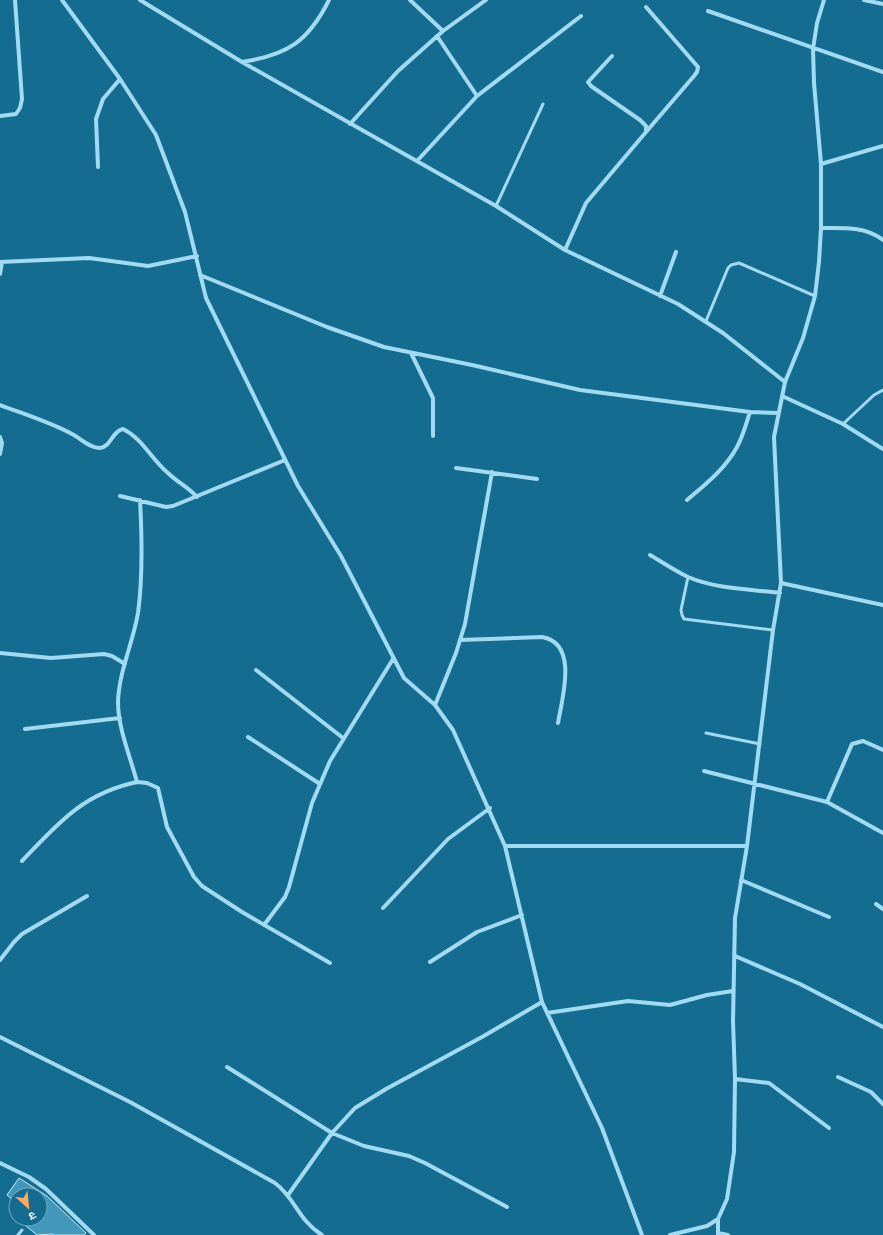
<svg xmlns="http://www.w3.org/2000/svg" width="883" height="1235" font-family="Commissioner,'Noto Sans Devanagari',sans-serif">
	<rect width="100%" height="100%" fill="#156c91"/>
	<path fill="#4298bb" stroke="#c9eefc" d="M19,1178L47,1196L86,1233L84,1235H54L53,1234L37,1235L26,1226L30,1219H40V1195H16V1203L7,1195Z"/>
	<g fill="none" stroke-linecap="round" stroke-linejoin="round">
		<path stroke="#a2daf1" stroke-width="3" d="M496,206L543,104
			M706,321L728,268L731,265L739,263L815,296
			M843,424L874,395L883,390
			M688,577L681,610L682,615L684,619L773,630
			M706,733L760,744
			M18,1235L22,1230"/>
		<path stroke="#a2daf1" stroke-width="4" d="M62,0L120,79L156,135L185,212L206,298L298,486L341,556L404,678L435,705L453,730L505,846L542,1002L602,1128L642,1235
			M140,0L242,62L496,206L565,250L678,304L723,333L785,382
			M410,0L443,31
			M864,0L883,4
			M708,11L883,72
			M437,36L477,96
			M242,62C287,55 308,42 329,0
			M0,116L16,114L20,108L22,99L15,0
			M350,124L398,71L443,31L486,0
			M646,132L694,76L697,72L698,67L646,7
			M417,161L477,96L581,16
			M821,164L883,146
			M98,167L96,119L103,99L120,79
			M821,228C843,228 865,226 883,240
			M565,250L586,203L646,132V126L640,120L591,86L588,82L612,56
			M0,262L89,258L148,266L197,256
			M0,274L2,262
			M200,275L327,327L384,347L472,365L580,390L750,412L778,413
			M660,296L676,252
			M411,353L433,398V436
			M782,396L843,424L883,449
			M0,405C24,414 50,422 72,434C80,438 91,449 100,448C111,447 112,431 123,429C142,438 152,460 168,473C177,482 188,487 197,497
			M0,437L2,443L0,454
			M456,468L537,479
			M120,496L166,507L173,506L285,460
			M140,500C142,537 143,577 138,613C133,643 119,671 118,702C118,728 130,756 137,782L147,783L158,788L167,827L194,877L202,886L242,912L330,963
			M687,500C706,484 725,469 737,447C743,436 746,424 750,412
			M650,555C662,562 675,571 688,577C716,589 750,589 780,593
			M781,583L883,605
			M460,640L542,637C579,643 562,699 558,723
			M0,653L51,658L104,654L112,656L125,664
			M256,670L343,738
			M435,705L456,653L465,624L492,472
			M25,729L120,718
			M248,737L320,784
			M704,771L827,802L883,833
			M827,802L852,744L863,741L883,750
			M505,846H747
			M22,861C58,823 84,793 137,782
			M741,880L829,917
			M876,904L883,909
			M383,908L448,839L490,808
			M264,925L285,897L289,887L312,803L330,761L393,659
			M735,956L800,984L883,1027
			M0,960L14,942L22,934L87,896
			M430,962L477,932L522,915
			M547,1013L628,1001L670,1005L707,995L733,991
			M0,1037L130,1102L275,1183C296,1199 298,1220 322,1235
			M227,1067L332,1133L364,1146L409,1156L425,1163L507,1207
			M838,1077L871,1092L883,1104
			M735,1079L769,1083L829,1128
			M0,1163L29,1177L46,1189L94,1235
			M288,1195L332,1133L355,1108L386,1089L482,1037L542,1002
			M718,1233L728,1235
			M670,1235L707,1226L718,1219L727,1199L734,1152L735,1079L733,1021L735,918L747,846L773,630L781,583L774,437L785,382L803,338L815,296L819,262L821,228V164L814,83L813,49L817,23L824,0
			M718,1235V1219"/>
	</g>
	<g transform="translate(28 1207) rotate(153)"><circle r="19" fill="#156c91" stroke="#73a7bd"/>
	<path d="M0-3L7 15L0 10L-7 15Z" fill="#ffa862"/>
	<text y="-6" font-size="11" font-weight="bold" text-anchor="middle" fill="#ffffff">उ</text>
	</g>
</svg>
